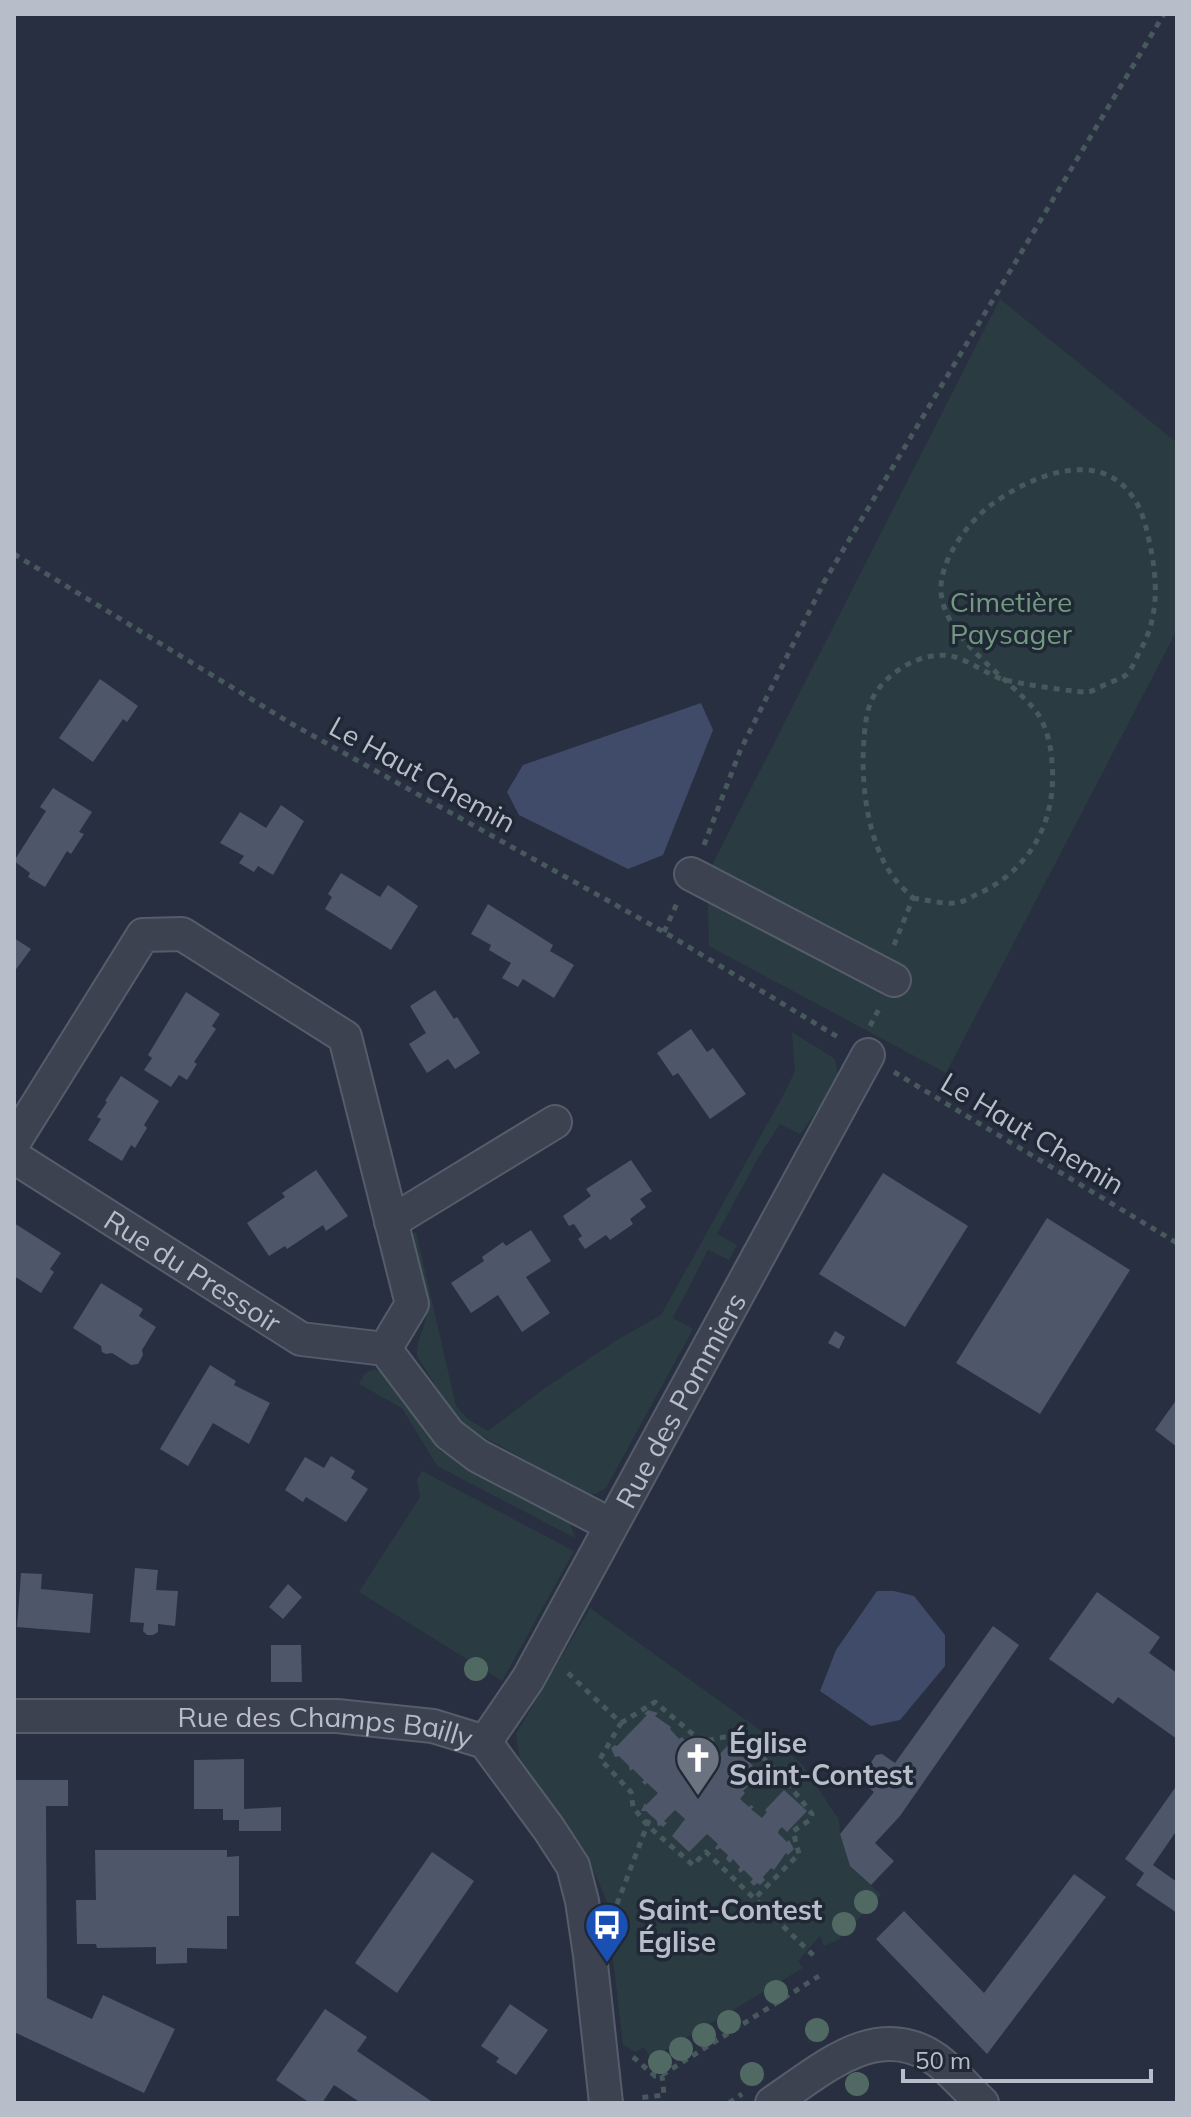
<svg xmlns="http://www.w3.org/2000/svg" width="1191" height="2117" font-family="Mulish,sans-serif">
	<rect width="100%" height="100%" fill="#282f40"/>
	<path fill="#2a3c41" d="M1000,299L1177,443V630L946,1073L709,946L707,875Z
		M792,1032L835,1059L839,1081L800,1134L780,1124L758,1158L717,1234L737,1245L729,1260L708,1250L673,1318L693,1329L606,1488L595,1494H588L460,1424L417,1356C416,1339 426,1327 427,1312C429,1287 417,1258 411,1234L416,1232L456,1406L468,1419L488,1431L545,1388L617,1340L661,1315L785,1092L795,1071Z
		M375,1369L387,1375L440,1451L570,1523L575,1538L437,1466L402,1408L359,1384L365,1373Z
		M422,1471L574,1551L502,1681L359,1592L420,1497L417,1480Z
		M590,1608L763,1732L802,1764L839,1820L840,1835L850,1866L881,1895L838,1940L824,1946L820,1936L798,1961L803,1968L651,2059L644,2047L636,2052L623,2045L606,1899L585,1851L520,1759L516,1734Z"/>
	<path fill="#3f4b68" d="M701,703L713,730L663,855L628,869L519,815L507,792L523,765Z
		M877,1591H894L914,1596L945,1635V1666L900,1720L871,1726L820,1691L836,1650Z"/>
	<path fill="#4e5669" d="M100,679L138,706L127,722L123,719L93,762L59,738Z
		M53,788L92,812L79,832L84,834L71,854L67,851L45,887L28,877L30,873L14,861L46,811L40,807Z
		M281,805L304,821L273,875L258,866L254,872L239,863L244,856L220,843L240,812L266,828Z
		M341,873L380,897L388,885L418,906L391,950L325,909L332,897L328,894Z
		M488,904L553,945L550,951L574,965L554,998L523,979L518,987L502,978L511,963L489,950L491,945L471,934Z
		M14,938L31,949L14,972Z
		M435,990L454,1019L457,1017L480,1053L455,1069L448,1059L427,1073L409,1044L426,1033L410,1006Z
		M186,992L220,1014L212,1026L216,1029L194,1062L197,1064L187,1080L179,1075L171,1087L144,1070L152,1058L148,1055Z
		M691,1029L707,1052L713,1048L746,1094L710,1119L678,1073L673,1076L657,1053Z
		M121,1076L159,1101L144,1125L147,1128L135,1148L131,1145L122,1161L88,1140L101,1119L97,1117L107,1102L105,1101Z
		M631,1160L652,1191L640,1199L646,1207L630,1219L633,1224L610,1240L606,1235L585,1249L578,1239L582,1236L574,1224L569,1226L563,1216L591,1196L586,1189Z
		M316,1170L348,1216L326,1231L323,1225L287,1249L285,1246L269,1256L247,1223L285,1197L282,1193Z
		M883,1173L968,1226L905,1327L819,1274Z
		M1047,1218L1130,1270L1040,1414L956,1363Z
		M14,1223L61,1253L50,1269L54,1272L41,1293L14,1276Z
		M531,1230L551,1261L526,1277L550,1313L522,1332L498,1295L471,1313L451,1283L484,1261L482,1257L503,1242L506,1246Z
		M101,1283L143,1309L139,1316L156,1327L142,1350L143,1355L138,1364L131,1365L112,1353L106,1354L102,1352L101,1346L73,1328Z
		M835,1331L845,1337L839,1349L828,1343Z
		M210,1365L236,1381L234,1385L270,1403L249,1444L213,1423L188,1466L160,1449Z
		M1177,1399V1447L1155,1430Z
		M331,1456L355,1471L351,1478L368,1489L346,1522L306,1497L303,1502L285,1490L305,1457L324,1468Z
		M135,1568L158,1570L156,1590L178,1591L175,1626L158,1624V1632L153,1635H147L143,1631L144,1623L130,1622Z
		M21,1573L42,1574L41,1589L93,1594L90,1633L17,1627Z
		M288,1584L302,1597L283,1619L269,1607Z
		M1097,1592L1160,1637L1149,1653L1177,1673V1739L1118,1697L1113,1704L1049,1659Z
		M993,1626L1019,1645L900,1816L875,1843L894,1861L871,1885L850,1866L840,1834L874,1792L862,1782L861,1777L876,1755L882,1754L895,1763Z
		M271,1645H301L302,1682H271Z
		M648,1710L658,1713L655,1716L671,1727L670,1729L679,1739L682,1737L685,1740L683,1742L694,1755L699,1750L712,1762L733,1740L736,1743L733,1746L744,1758L748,1754L750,1757L748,1761L758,1771L761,1768L763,1771L761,1774L762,1775L759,1778L757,1777L743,1791L745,1793L740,1799L749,1807L751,1805L754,1807L751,1809L762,1818L767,1812L765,1810L784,1790L807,1811L787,1832L782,1827L779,1830L778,1833L787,1842L789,1840L794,1849L788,1855L786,1853L774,1870L771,1868L763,1877L765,1880L760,1885L757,1883L754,1886L750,1882L753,1879L744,1870L740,1873L738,1870L740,1867L733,1859L730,1863L726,1859L728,1855L720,1848L717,1850L715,1848L718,1844L707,1834L689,1852L672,1836L685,1819L675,1810L664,1821L667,1823L663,1827L660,1825L658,1827L657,1821L646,1811H641L645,1803L646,1805L658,1793L647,1783L645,1785L642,1782L644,1780L633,1769L630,1771L629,1766L619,1756L615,1757L611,1748L615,1745L617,1746L647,1715L644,1714Z
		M244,1759V1809L281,1807V1831H239V1820H223V1809H194V1760Z
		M14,1780H68V1806H46L47,1998L92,2019L103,1995L175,2029L144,2093L14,2032Z
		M1177,1785V1830L1153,1865L1177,1882V1913L1136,1885L1144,1873L1125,1859Z
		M95,1850H227V1857L239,1856V1916H227V1949L187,1948V1963L156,1964V1947L97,1948L96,1944H77L76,1900H96Z
		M432,1852L474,1881L397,1993L355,1963Z
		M1074,1874L1106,1897L987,2054L876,1939L904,1911L984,1993Z
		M510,2004L548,2030L516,2075L496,2062L499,2058L481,2046Z
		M325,2009L367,2037L357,2051L434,2103H361L334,2085L322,2103H310L276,2080Z"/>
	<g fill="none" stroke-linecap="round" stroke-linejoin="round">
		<g stroke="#565d6a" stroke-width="36">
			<g id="minor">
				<path d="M691,874L894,980"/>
				<path d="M14,1142L143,935L182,934L345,1037L412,1304L385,1349"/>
				<path id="s1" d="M14,1157L301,1339L385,1349L449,1434L478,1456L611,1525"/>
				<path d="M391,1222L555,1122"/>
				<path id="s2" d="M14,1716H337L433,1726L485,1742L549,1829L573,1866L582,1901L590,1955L606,2103"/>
				<path id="s3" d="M485,1742L528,1679L868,1055"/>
				<path d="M772,2103C822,2070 877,2017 937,2060C953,2072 967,2089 982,2103"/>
			</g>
		</g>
		<path stroke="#48595e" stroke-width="5" stroke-dasharray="6 6" stroke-linecap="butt" d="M14,554L292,724L664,932L841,1039
			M704,845L740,751L824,582L1164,14
			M664,932L678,901
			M894,945L913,898C907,892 899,885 894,878C870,846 863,797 863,759C864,740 864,722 870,704C881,674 924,648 955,657C972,662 988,675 1005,680C1017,683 1078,693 1088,692C1094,691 1101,686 1107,684C1112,681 1121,679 1126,675C1132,670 1136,658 1140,651C1158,619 1158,585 1151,550C1147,530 1143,508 1129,492C1094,448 1027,478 991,505C967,523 939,561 941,592C945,640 1007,676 1035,710C1046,724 1051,745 1052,762C1057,819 1032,868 980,893C972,896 963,903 955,903C941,904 927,900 913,898
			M870,1026L880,1007
			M894,1072L1177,1243
			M568,1673L621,1723L600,1759L631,1792L633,1807L648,1826L693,1865L706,1852L815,1957
			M621,1723L655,1702L702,1742C712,1740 725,1735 734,1738C759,1746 796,1793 812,1814L810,1820L793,1831L799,1854L754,1899
			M617,1904L651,1815
			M633,2057L655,2076L662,2075L664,2095L638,2098
			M662,2075L819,1976
			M729,2103L742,2094"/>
		<use href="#minor" stroke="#3c4250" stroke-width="32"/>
	</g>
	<g fill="#506a63">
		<circle cx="476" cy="1669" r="12"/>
		<circle cx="866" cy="1902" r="12"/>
		<circle cx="844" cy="1924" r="12"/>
		<circle cx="776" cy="1992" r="12"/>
		<circle cx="729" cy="2022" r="12"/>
		<circle cx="817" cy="2030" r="12"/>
		<circle cx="704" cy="2035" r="12"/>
		<circle cx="681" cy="2049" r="12"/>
		<circle cx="660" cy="2062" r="12"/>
		<circle cx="752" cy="2074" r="12"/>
		<circle cx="857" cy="2084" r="12"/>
	</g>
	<defs>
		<g id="church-pin" transform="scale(2.3)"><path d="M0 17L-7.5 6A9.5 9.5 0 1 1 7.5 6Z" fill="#6b7280" stroke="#202735"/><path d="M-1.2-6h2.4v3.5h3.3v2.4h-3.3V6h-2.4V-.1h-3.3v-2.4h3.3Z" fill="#fff"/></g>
		<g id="bus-pin" transform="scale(2.3)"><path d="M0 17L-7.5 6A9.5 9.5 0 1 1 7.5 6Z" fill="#1a4fb4" stroke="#202735"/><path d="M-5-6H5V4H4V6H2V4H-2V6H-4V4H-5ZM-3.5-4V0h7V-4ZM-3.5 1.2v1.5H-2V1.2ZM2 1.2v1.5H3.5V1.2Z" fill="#fff"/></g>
	</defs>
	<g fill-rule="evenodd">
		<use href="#church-pin" x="698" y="1758"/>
		<use href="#bus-pin" x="607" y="1925"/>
	</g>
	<g text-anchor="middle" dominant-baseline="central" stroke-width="7" stroke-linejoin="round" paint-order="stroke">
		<g font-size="28" fill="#719a7f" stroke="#202735">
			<text x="1011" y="601">Cimetière<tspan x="1011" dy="32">Paysager</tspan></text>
		</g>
		<g font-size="28" fill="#b8bdca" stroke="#202735">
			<text transform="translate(423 774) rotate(29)">Le Haut Chemin</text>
			<text transform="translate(1033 1133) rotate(31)">Le Haut Chemin</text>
			<text stroke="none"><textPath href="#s1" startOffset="212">Rue du Pressoir</textPath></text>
			<text stroke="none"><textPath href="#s3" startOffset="394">Rue des Pommiers</textPath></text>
			<text stroke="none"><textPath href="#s2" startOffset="312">Rue des Champs Bailly</textPath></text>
		</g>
		<g font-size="28" font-weight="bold" fill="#b8bdca" stroke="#202735" text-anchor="start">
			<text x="729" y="1742">Église<tspan x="729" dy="32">Saint-Contest</tspan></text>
			<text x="638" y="1909">Saint-Contest<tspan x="638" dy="32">Église</tspan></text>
		</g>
	</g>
	<rect width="1191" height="2117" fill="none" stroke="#b8bdca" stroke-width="32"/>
	<path d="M903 2069v12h248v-12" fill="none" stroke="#b8bdca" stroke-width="4"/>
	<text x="915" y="2069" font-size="24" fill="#b8bdca" stroke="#202735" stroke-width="6" paint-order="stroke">50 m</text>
</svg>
